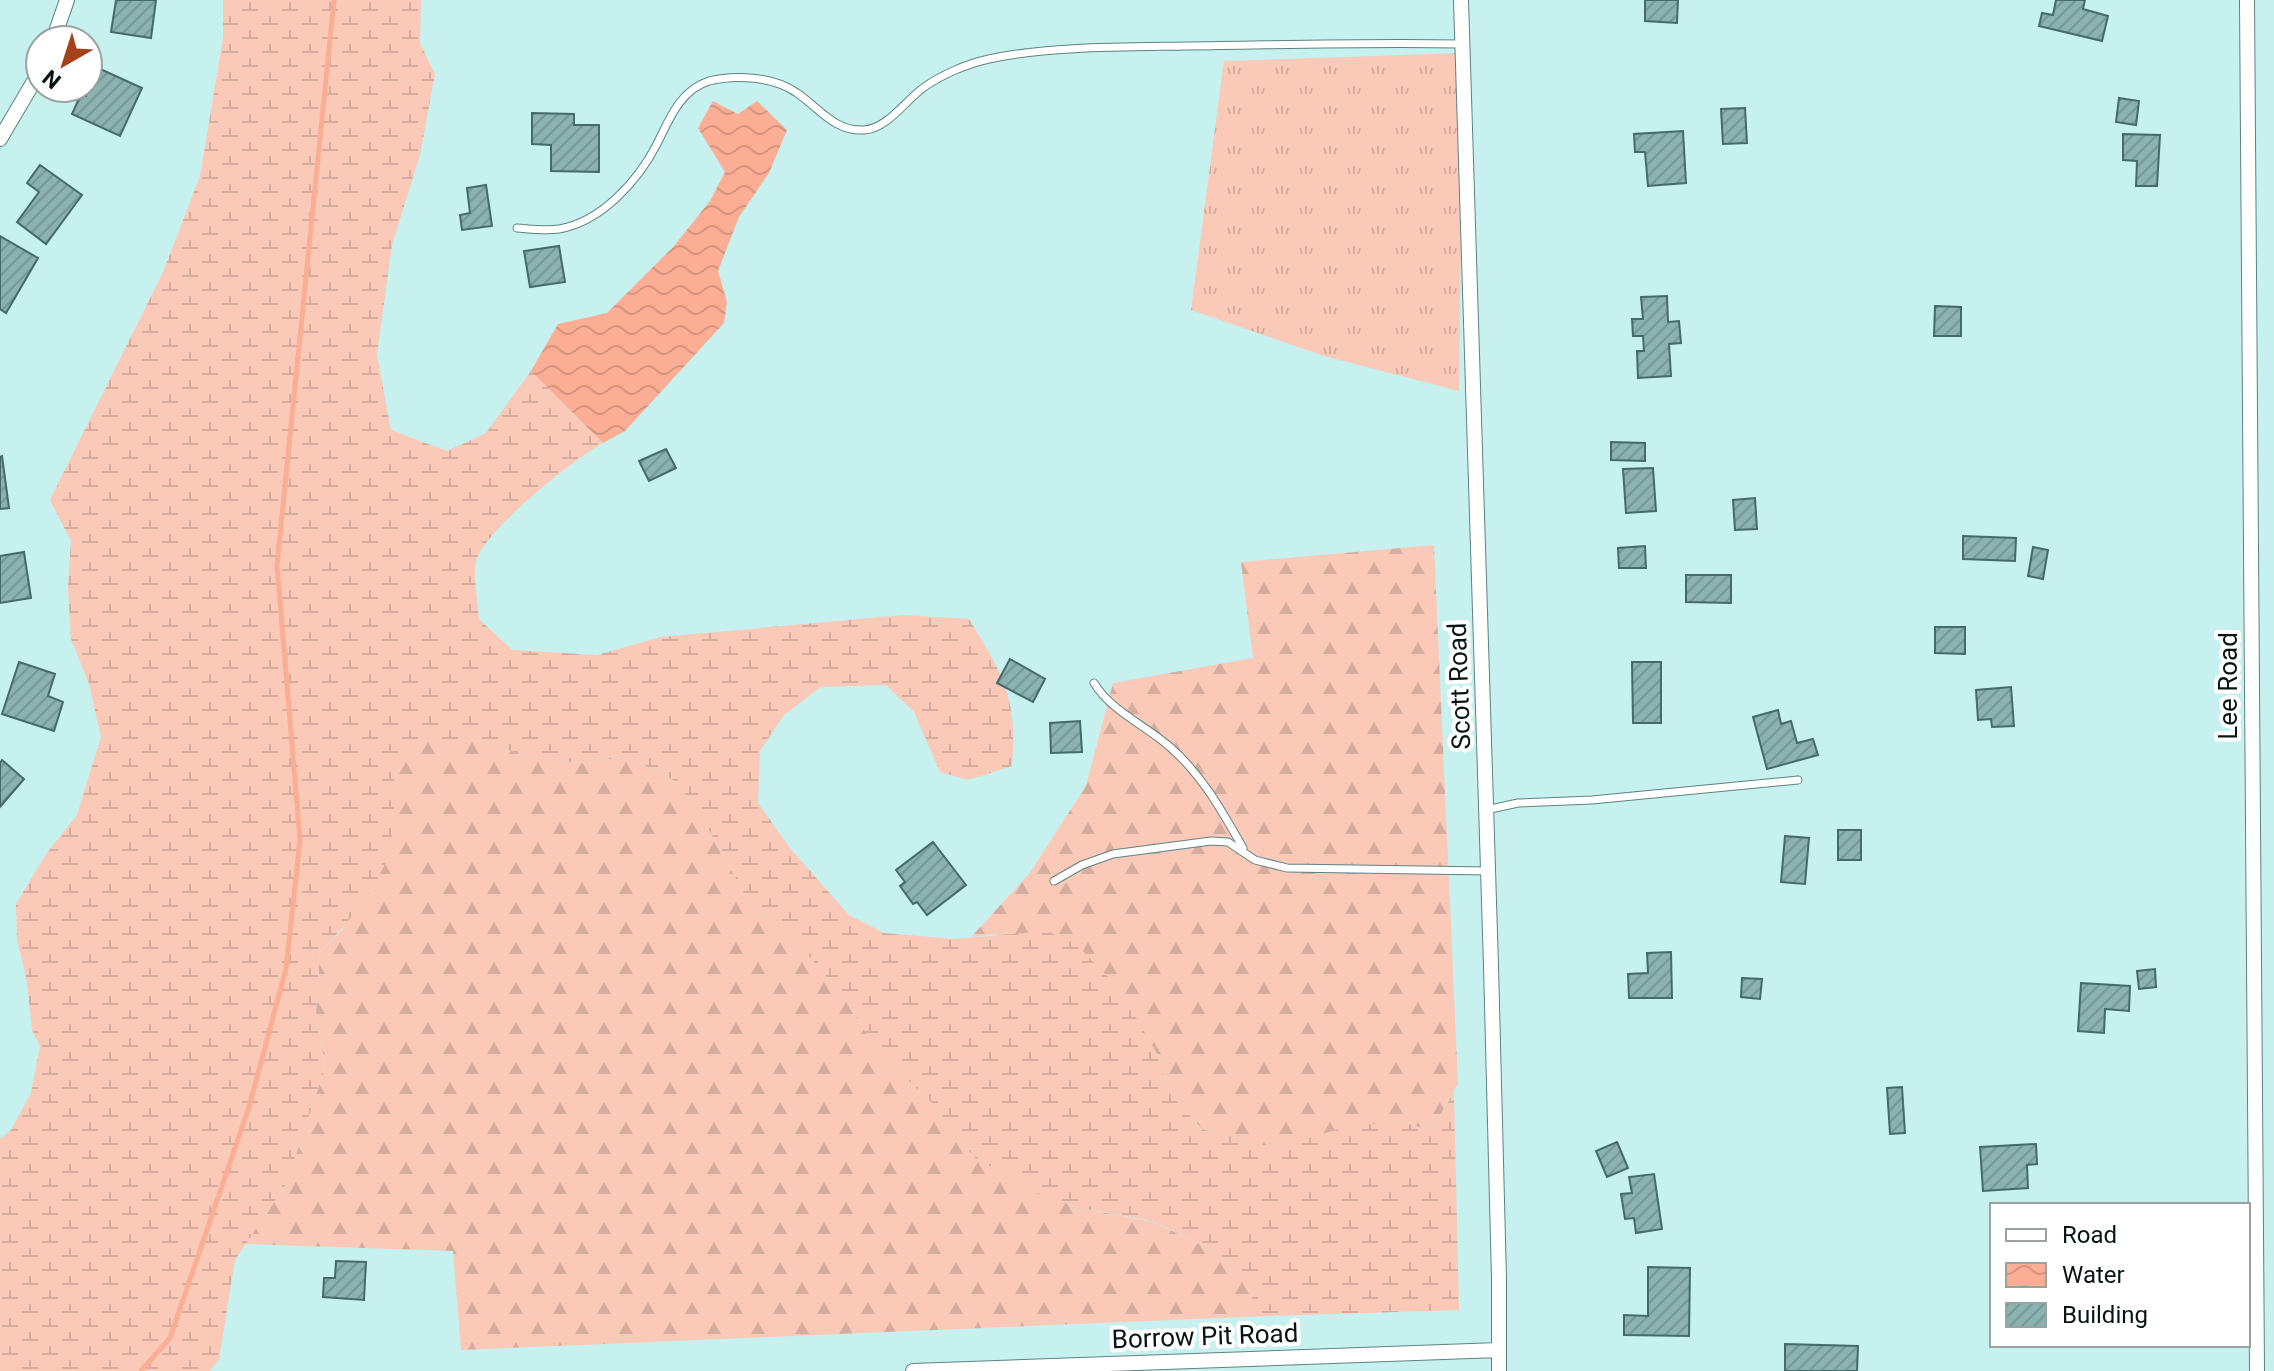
<svg xmlns="http://www.w3.org/2000/svg" width="2274" height="1371" font-family="Roboto,sans-serif">
	<defs>
		<pattern id="grass-tufts" width="24" height="20" patternUnits="userSpaceOnUse" patternTransform="scale(2)"><rect width="24" height="20" fill="#fac9b8"/><path d="M3 7l-1-3M5 7V3M7 7l1-3M15 17l-1-3M17 17v-4M19 17l1-3" fill="none" stroke="#d5ac9d"/></pattern>
		<pattern id="forest-firs" width="22" height="20" patternUnits="userSpaceOnUse" patternTransform="scale(2)"><rect width="22" height="20" fill="#fac9b8"/><path d="M5 1l3.5 6h-7zM16 11l3.5 6h-7z" fill="#d5ac9d"/></pattern>
		<pattern id="wetland-marsh" width="20" height="14" patternUnits="userSpaceOnUse" patternTransform="scale(2)"><rect width="20" height="14" fill="#fac9b8"/><path d="M1 5h8M5 5V1M11 12h8M15 12V8" fill="none" stroke="#d5ac9d"/></pattern>
		<pattern id="water-waves" width="16" height="10" patternUnits="userSpaceOnUse" patternTransform="scale(2)"><rect width="16" height="10" fill="#fbae94"/><path d="M0 5q4-4 8 0t8 0" fill="none" stroke="#d6957f"/></pattern>
		<pattern id="building-hatch" width="6" height="6" patternUnits="userSpaceOnUse" patternTransform="scale(2)"><rect width="6" height="6" fill="#8ab2af"/><path d="M-1 1l2-2M0 6l6-6M5 7l2-2" fill="none" stroke="#769896"/></pattern>
	</defs>
	<rect width="100%" height="100%" fill="#c7f1ee"/>
	<path fill="url(#grass-tufts)" d="M1463,53L1459,391L1324,356L1191,310L1224,61Z"/>
	<path fill="url(#forest-firs)" d="M1434,545L1458,1084L1431,1131L1400,1121L1275,1148L1202,1129L1168,1092L1156,1052L996,934L971,937L1029,874L1086,786L1113,683L1253,658L1241,562Z
		M427,739H471L530,757L580,763L628,757L677,782L710,832L750,904L808,955L848,1002L875,1048L933,1104L974,1157L1038,1193L1080,1208L1153,1222L1216,1252L1258,1286L1242,1317L461,1350L453,1251L245,1244L286,1184L325,1068L316,1012L320,952L342,930L391,832L395,767Z"/>
	<path fill="url(#wetland-marsh)" d="M223,0H421L420,43L435,74L420,155L392,245L377,355L391,430L447,451L486,433L531,371L603,443C574,459 483,531 476,562C473,575 478,604 479,619L512,650L597,655L661,637L903,615L969,619C1003,674 1018,699 1012,766L968,780L940,772L914,712L886,685L821,687L784,715L760,751L758,803L790,848L849,915L884,933L953,939L1047,931L1076,944L1119,988L1156,1052L1168,1092L1202,1129L1275,1148L1346,1127L1400,1121L1431,1131L1454,1092L1459,1310L1242,1317L1258,1286L1216,1252L1152,1221L1080,1208L1038,1193L974,1157L933,1104L875,1048L848,1002L808,955L750,904L710,832L677,782L628,757L580,763L530,757L471,739H427L395,767C393,798 397,837 384,866C371,895 342,930 320,952L316,1012L325,1068L286,1184L235,1260L219,1360L210,1371H0V1139L11,1130L31,1093L40,1046L32,1030L27,982L17,939L16,904L46,854L77,815L101,737L89,684L71,639L68,588L71,541L50,500L164,270L200,176L223,38Z"/>
	<path fill="url(#water-waves)" d="M713,101L738,114L757,101L787,130L769,173L739,217L718,271L727,302L724,323L625,431L603,443L531,371L558,324L607,313L674,246L710,201L725,172L698,128Z"/>
	<g fill="none" stroke-linecap="round" stroke-linejoin="round">
		<path stroke="#fbae94" stroke-width="5" d="M141,1371L170,1338L249,1107L286,969L300,840L277,565L334,0"/>
	</g>
	<path fill="url(#building-hatch)" stroke="#446a69" stroke-width="2" d="M116,0H156L151,38L111,32Z
		M1645,0H1678L1677,23L1645,21Z
		M2056,0H2085L2083,9L2108,16L2102,41L2039,26L2042,13L2053,15Z
		M98,68L142,88L120,136L72,114L81,94L86,96Z
		M2119,98L2139,101L2136,125L2116,122Z
		M1745,108L1747,143L1723,144L1721,109Z
		M532,113L574,114V125H599V172L551,171V145L532,144Z
		M1683,131L1686,183L1648,186L1645,152H1635L1634,134Z
		M2123,134L2160,135L2157,186H2136L2137,161L2123,160Z
		M40,165L82,195L46,244L17,222L39,192L27,183Z
		M486,185L492,226L462,230L460,215L470,213L467,188Z
		M0,236L38,258L6,313L0,309Z
		M559,246L565,282L530,287L524,251Z
		M1667,296L1668,322L1679,321L1681,343L1669,344L1671,376L1638,378L1637,351H1644L1643,336H1633L1632,319H1643L1641,297Z
		M1935,306L1961,307V336H1934Z
		M1611,442L1645,443V461L1611,460Z
		M666,449L676,468L649,481L639,461Z
		M2,456L9,508L0,509V457Z
		M1653,468L1656,511L1626,513L1623,469Z
		M1755,498L1757,529L1735,530L1733,500Z
		M1963,536L2016,538L2015,561L1963,559Z
		M1645,546L1646,568H1619L1618,548Z
		M2033,547L2048,550L2043,579L2028,576Z
		M24,552L31,598L0,603V556Z
		M1686,575H1731V603L1686,602Z
		M1935,627H1965V654L1935,653Z
		M1010,659L1045,679L1033,702L997,683Z
		M19,662L55,674L48,696L63,702L54,731L2,714Z
		M1632,662H1661V723H1633Z
		M2011,687L2014,726L1992,727L1991,719L1978,720L1976,690Z
		M1778,710L1781,724L1791,721L1797,743L1813,739L1818,755L1767,769L1753,717Z
		M1080,721L1082,752L1051,753L1050,723Z
		M2,760L24,779L0,807V763Z
		M1838,830H1861V860H1838Z
		M1785,836L1809,838L1805,884L1781,882Z
		M933,842L966,885L927,915L917,902L913,904L900,886L905,882L896,870Z
		M1671,952L1672,998H1629L1628,974L1648,973L1647,953Z
		M2155,969L2156,987L2139,989L2137,971Z
		M1742,978L1762,979L1760,999L1741,997Z
		M2081,983L2130,986L2129,1011L2105,1009L2104,1033L2078,1031Z
		M1902,1087L1905,1133L1890,1134L1887,1088Z
		M1617,1142L1628,1168L1607,1177L1596,1151Z
		M2036,1144L2037,1164L2027,1165L2028,1188L1983,1191L1980,1147Z
		M1654,1174L1662,1229L1636,1233L1634,1218L1625,1219L1621,1194L1632,1193L1629,1177Z
		M336,1261L366,1262L364,1300L323,1297L324,1278H335Z
		M1648,1267L1690,1268L1689,1336L1624,1335V1315L1648,1316Z
		M1785,1344L1858,1346L1857,1371H1785Z"/>
	<g fill="none" stroke-linecap="round" stroke-linejoin="round">
		<g stroke="#5d8381" stroke-width="9">
			<path id="service" d="M517,228C531,229 545,231 559,229C601,222 638,181 657,144C669,120 680,90 709,81C736,74 775,77 797,93C819,108 835,132 864,130C888,128 904,102 923,88C941,75 966,64 989,59C1048,46 1127,47 1188,46C1279,45 1370,42 1461,44
				M1094,683C1111,711 1145,725 1170,747C1202,775 1222,811 1243,848
				M1486,810L1518,803L1592,800L1798,780
				M1054,881L1082,865L1113,854L1211,841L1228,842L1255,860L1287,868L1488,871"/>
		</g>
		<g stroke="#5d8381" stroke-width="16">
			<path id="minor" d="M1461,0L1491,966L1499,1279V1371
				M2247,0L2257,1371
				M53,40L67,0
				M0,139L40,71
				M913,1371L1499,1350"/>
		</g>
		<use href="#service" stroke="#fff" stroke-width="7"/>
		<use href="#minor" stroke="#fff" stroke-width="14"/>
	</g>
	<g text-anchor="middle" dominant-baseline="central" stroke-width="8" stroke-linejoin="round" paint-order="stroke">
		<g font-size="26" fill="#061514" stroke="#fff">
			<text transform="translate(1459 686) rotate(-92)">Scott Road</text>
			<text transform="translate(2228 686) rotate(-90)">Lee Road</text>
			<text transform="translate(1205 1336) rotate(-2)">Borrow Pit Road</text>
		</g>
	</g>
	<rect x="1990" y="1203" width="260" height="144" fill="#ffffff" stroke="#9ba1a1" stroke-width="2"/>
	<rect x="2006" y="1229" width="40" height="12" fill="#ffffff" stroke="#9ba1a1" stroke-width="2"/>
	<text x="2062" y="1243" font-size="24" fill="#061514">Road</text>
	<rect x="2006" y="1263" width="40" height="24" fill="url(#water-waves)" stroke="#9ba1a1" stroke-width="2"/>
	<text x="2062" y="1283" font-size="24" fill="#061514">Water</text>
	<rect x="2006" y="1303" width="40" height="24" fill="url(#building-hatch)" stroke="#9ba1a1" stroke-width="2"/>
	<text x="2062" y="1323" font-size="24" fill="#061514">Building</text>
	<g transform="translate(64 64) rotate(219)"><circle r="38" fill="#ffffff" stroke="#9ba1a1" stroke-width="2"/>
	<path d="M0-6L14 30L0 20L-14 30Z" fill="#a7411a"/>
	<text y="-12" font-size="22" font-weight="bold" text-anchor="middle" fill="#061514">N</text>
	</g>
</svg>
